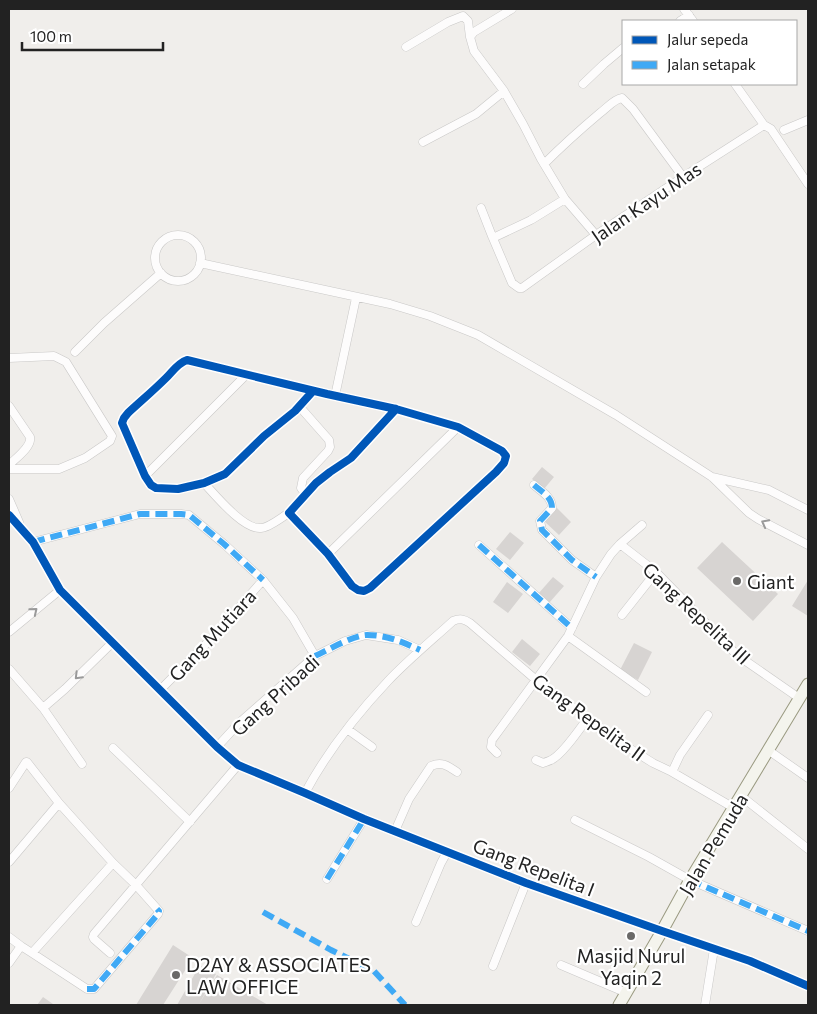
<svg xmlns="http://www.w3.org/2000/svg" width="817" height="1014" font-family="Commissioner,sans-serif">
	<rect width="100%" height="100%" fill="#f0eeeb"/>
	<path fill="#d7d4d2" d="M542,467L554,477L544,489L532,479Z
		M557,508L571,522L559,535L544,521Z
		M510,532L524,543L510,560L496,549Z
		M722,542L778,594L753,621L697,568Z
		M553,577L564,586L549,603L538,594Z
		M808,580V616L792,606Z
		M507,582L523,594L508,613L493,602Z
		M522,639L540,654L530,666L512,652Z
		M634,643L652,652L638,680L620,670Z
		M173,945L193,958L163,1005H136Z
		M200,965L216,974L199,1004L217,975L268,1005H177Z
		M43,997L53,1004V1005H37Z"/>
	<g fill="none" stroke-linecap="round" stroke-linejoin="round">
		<g stroke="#c9c8c7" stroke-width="9">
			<path id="street" d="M512,9L474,32L470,37L474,51L504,91L523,124L541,159L565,199L596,235
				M684,9L693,21
				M680,21L689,15
				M406,47L448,22L463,16L468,21L470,37
				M583,84L604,64L623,48
				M735,84L764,125
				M784,130L808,120
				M423,142L476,114L504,91
				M544,164C562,146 581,129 600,113C607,108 614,99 622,98L633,109L683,177
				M481,208L492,236L495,237L531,220L565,199
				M155 258a23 23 0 1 1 46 0a23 23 0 1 1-46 0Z
				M492,236L512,283L519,288H522L596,235L683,177L764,125L771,129L808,184
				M200,263L390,304L430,316L478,335L616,415L712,477L749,513L758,519L808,545
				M75,352L104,323L161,273
				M9,358L54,356L66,362L112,436L110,441L85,458L59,469H9
				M313,391L295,411L264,436L225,474L204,483L178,489L156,488L151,485L145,476L122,423L124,418L128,413C141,401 154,390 166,378C173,371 178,363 187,360L327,394L396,409L458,427L502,451L506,456L504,463L496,472L370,588L364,591L358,590L352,586L328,554L289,513L316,483L330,472L351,458L396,409
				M335,396L356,298
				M9,406L30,437C32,447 16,458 9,465
				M299,406L329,440L330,447L328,451L303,478L301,488L306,495
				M145,476L246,375
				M712,477L769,490L808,510
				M204,483C216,496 244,530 261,528C269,528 282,517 289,513
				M534,485C542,492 552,497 552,508L540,521L542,530L572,560L596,577
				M9,499L19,522
				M9,515L33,542L60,590L217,747L238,765L305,793L364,819L526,883L662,931L750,961L808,986
				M33,542L140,514H181L189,515L224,544L263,580L293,618L315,656
				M620,544L656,572L737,655L799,698
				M479,545L572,628
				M328,554L458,427
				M622,615L656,572
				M9,632L60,590
				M568,636L646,692
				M9,669L43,708L82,764
				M160,690L214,636L263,580
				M43,708L65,689L112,643
				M347,729L372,747
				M217,747L239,723L315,656L345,641L366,635L398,640L420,650
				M113,748L190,822
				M768,750L808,778
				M497,753L491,747L492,740L568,636L596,577L611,554L620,544L642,525
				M536,760L543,763C546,762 549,761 551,760C562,755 579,730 587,719
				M672,772L680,755L708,715
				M9,788L26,762H27L59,803L113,863L136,885L159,911L158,914L94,989H87L32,953
				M305,793C327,752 356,715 388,681C408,660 431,641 453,621C460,618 464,619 470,623L535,679L621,743L653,763L672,772L734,808
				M741,796L808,849
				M575,820L649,857L690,880L808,931
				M395,831L409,799L431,766C442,761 448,766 457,772
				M9,862L59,803
				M327,879L364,819
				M416,922L441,863L447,852
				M9,937L21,946
				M110,953L94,939L93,937L94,934L238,765
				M9,963L21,946L32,953L113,863
				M561,965L627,993
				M493,966L526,883
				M705,1005L714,949"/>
		</g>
		<g stroke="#9a9a81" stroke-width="13">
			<path id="secondary" d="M619,1005L662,931L690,880L808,684"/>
		</g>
		<use href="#street" stroke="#fdfcfc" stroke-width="8"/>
		<use href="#secondary" stroke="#f4f4ed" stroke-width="11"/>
		<path stroke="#3fa9f5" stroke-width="6" stroke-dasharray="12 6" stroke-linecap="butt" d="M534,485C542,492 552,497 552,508L540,521L542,530L572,560L596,577
			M33,542L140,514H181L189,515L194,519L224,544L263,580
			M479,545L572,628
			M315,656C328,650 354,635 367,635C386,635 403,642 420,650
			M327,879L364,819
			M690,880L808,931
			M263,912L331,950L374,971L405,1005
			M87,989H94L158,914L159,911L157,909"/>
		<g stroke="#fff" stroke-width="11">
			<path id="cycleway" d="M313,391L295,411L264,436L225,474L204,483L178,489L156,488L151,485L145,476L122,423L124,418L128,413C141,401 154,390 166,378C173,371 178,363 187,360L327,394L396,409L458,427L502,451L506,456L504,463L496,472L370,588L364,591L358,590L352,586L328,554L289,513L316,483L330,472L351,458L396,409
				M9,515L33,542L60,590L217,747L238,765L305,793L364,819L526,883L662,931L750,961L808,986"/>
		</g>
		<use href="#cycleway" stroke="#0057b8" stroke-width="8"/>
	</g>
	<defs><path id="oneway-chevron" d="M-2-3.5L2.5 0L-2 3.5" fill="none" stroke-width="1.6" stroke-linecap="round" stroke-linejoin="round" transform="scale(1.25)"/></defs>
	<g stroke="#9a9a9a">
		<use href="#oneway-chevron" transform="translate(765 523) rotate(-152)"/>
		<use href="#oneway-chevron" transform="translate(34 611) rotate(-39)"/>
		<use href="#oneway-chevron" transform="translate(78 676) rotate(135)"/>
	</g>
	<g fill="#6a6968" stroke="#fff" stroke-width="2">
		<circle cx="737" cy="581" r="5"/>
		<circle cx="631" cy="936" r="5"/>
		<circle cx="176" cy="975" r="5"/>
	</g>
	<g text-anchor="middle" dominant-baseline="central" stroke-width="4.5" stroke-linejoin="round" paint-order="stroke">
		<g font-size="19" fill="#222" stroke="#fff">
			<text transform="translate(646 202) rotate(-34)">Jalan Kayu Mas</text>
			<text transform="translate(697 613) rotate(43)">Gang Repelita III</text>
			<text transform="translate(212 635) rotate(-47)">Gang Mutiara</text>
			<text transform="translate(275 695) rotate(-42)">Gang Pribadi</text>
			<text transform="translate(589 717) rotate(36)">Gang Repelita II</text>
			<text transform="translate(713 844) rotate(-59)">Jalan Pemuda</text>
			<text transform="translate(534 867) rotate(21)">Gang Repelita I</text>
		</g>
		<g font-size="19" fill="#222" stroke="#fff" text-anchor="start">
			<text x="747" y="581">Giant</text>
			<text x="631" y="955" text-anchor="middle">Masjid Nurul<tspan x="631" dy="22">Yaqin 2</tspan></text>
			<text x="186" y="964">D2AY &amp; ASSOCIATES<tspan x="186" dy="22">LAW OFFICE</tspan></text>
		</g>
	</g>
	<rect width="817" height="1014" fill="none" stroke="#222222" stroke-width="20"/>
	<rect x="622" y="20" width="175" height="65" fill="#ffffff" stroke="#a7a7a7"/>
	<rect x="632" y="36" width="25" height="8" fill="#0057b8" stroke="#a7a7a7"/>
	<text x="667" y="45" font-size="15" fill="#222222">Jalur sepeda</text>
	<rect x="632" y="61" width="25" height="8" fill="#3fa9f5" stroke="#a7a7a7"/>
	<text x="667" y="70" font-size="15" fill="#222222">Jalan setapak</text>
	<path d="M22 42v8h141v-8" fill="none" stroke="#222222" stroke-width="2.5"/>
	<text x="30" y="42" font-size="15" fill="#222222" stroke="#ffffff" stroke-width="4" paint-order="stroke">100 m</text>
</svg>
